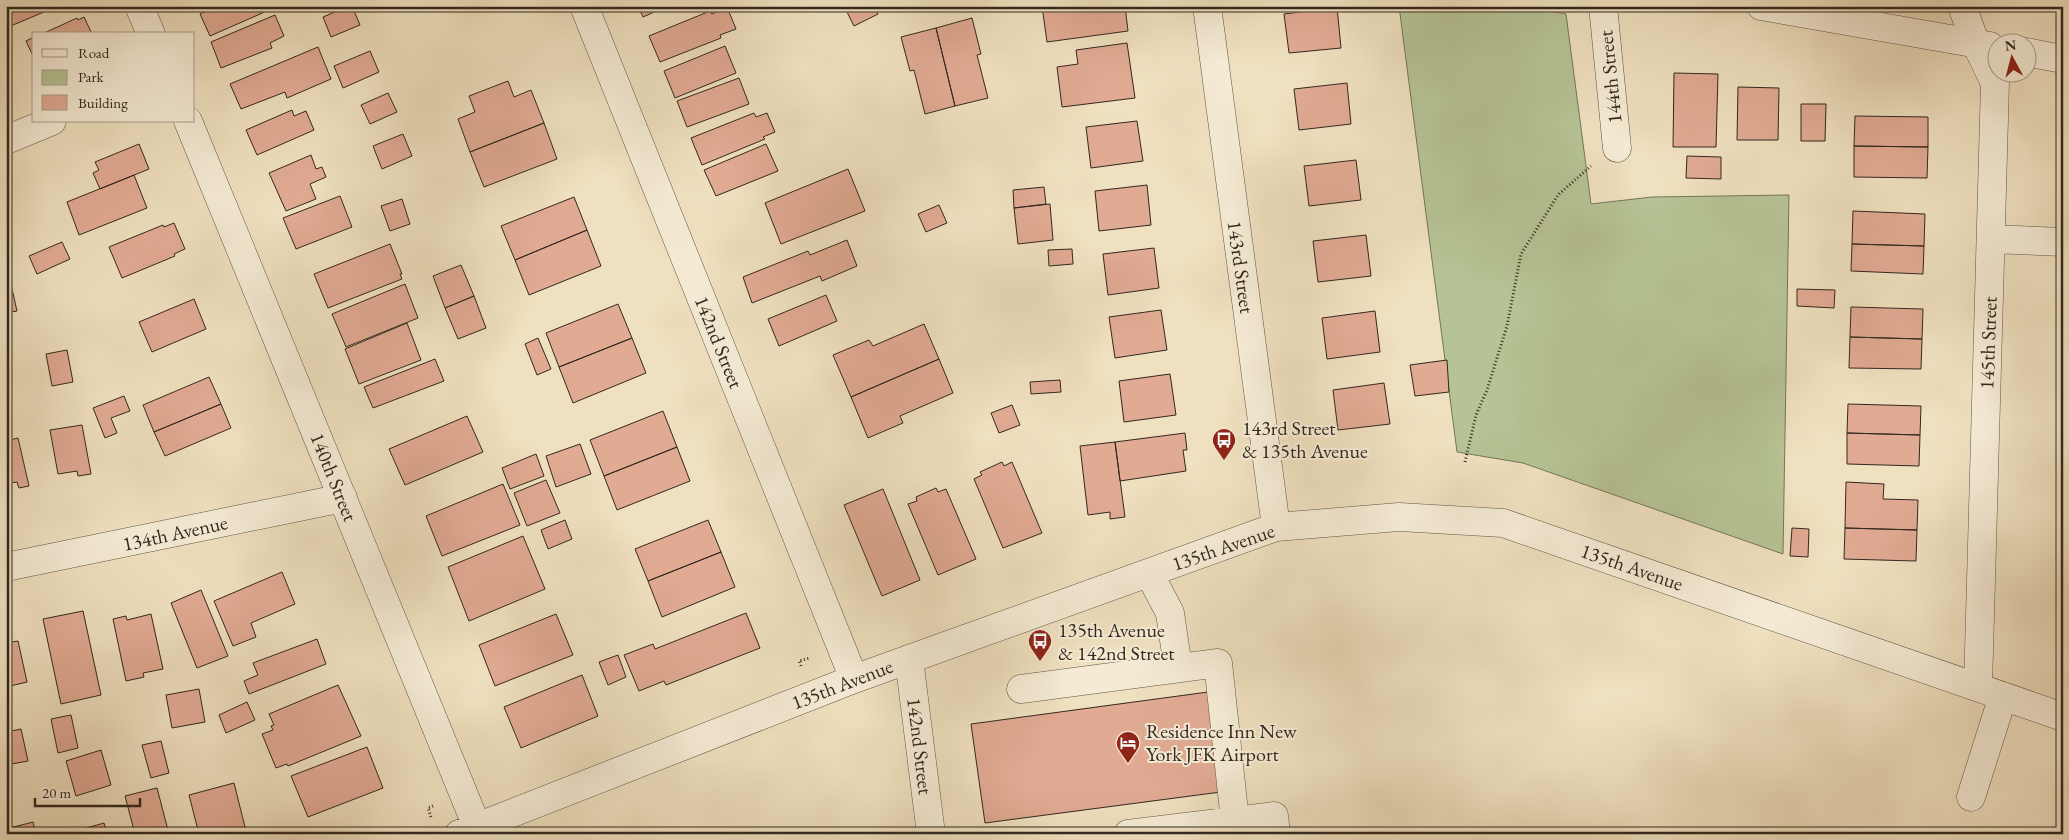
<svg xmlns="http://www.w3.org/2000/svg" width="2069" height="840" font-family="'EB Garamond',serif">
	<rect width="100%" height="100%" fill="#efe0bf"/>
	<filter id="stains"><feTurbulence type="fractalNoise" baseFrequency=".004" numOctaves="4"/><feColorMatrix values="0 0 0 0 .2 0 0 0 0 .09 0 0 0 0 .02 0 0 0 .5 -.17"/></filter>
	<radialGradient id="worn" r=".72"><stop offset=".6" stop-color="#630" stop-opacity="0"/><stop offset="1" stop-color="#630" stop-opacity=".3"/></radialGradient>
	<path fill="#b6c394" stroke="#74765a" d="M1399,6H1522L1566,14L1591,204L1652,197L1789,195L1783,554L1523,463L1457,452Z"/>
	<path fill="#e1aa93" stroke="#32281f" d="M6,6H58L6,28Z
		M216,6H265L267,11L210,36L200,14Z
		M349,6H352L360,25L331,37L323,17Z
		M638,6H668L643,17Z
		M844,6H874L878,14L854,26Z
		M1042,6H1125L1128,31L1047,42Z
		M727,7L736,29L720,35L721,38L660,62L649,36L710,11L712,14Z
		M1337,7L1341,48L1289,53L1284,14Z
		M275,15L284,36L270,43L272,48L221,68L211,42Z
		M84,17L92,34H42L77,18L78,20Z
		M972,18L981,54L977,55L988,98L955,106L936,28Z
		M936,28L955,106L925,114L914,70L910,71L901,37Z
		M34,37V58L26,41Z
		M1127,43L1135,98L1062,107L1057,67L1078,64L1076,50Z
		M725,46L736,73L675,98L664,71Z
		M318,47L331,79L287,98L285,92L241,109L230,84Z
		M370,51L379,72L343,88L334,66Z
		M1674,73L1718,74L1716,147H1673Z
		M739,78L749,104L687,127L677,101Z
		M508,81L514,97L531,90L544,123L470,152L458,119L475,112L469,96Z
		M1347,83L1351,124L1299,130L1294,89Z
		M1738,87L1779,88L1778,140H1737Z
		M388,93L397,112L370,124L361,105Z
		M1801,104H1826L1825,141H1801Z
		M292,110L294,116L306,111L314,130L257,155L246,130Z
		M754,113L756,117L767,113L775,132L763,137L765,139L702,165L691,138Z
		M1855,116L1928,117V147L1854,146Z
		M1137,121L1143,161L1091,168L1086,127Z
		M544,123L557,159L484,187L470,152Z
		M403,134L412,156L382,169L373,146Z
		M139,144L149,169L100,189L93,173L99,170L95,162Z
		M766,144L778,171L716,196L704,170Z
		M1854,146L1928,147L1927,178L1854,177Z
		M311,155L316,169L322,167L326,177L310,184L316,199L286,211L269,173Z
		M1687,156L1721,157V179L1686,178Z
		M1356,160L1361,200L1309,206L1304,166Z
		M848,169L865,211L781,244L765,203Z
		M134,175L147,208L79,235L67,202Z
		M1147,185L1151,225L1099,231L1095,191Z
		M1044,187L1046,204L1014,208L1013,190Z
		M340,196L352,227L296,249L283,218Z
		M574,197L587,230L515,260L501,226Z
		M402,199L410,224L390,231L381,206Z
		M1050,204L1053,240L1018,244L1014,208Z
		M939,205L947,223L926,232L918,214Z
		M1853,211L1925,214L1924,246L1852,244Z
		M174,223L185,249L174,254L175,256L122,278L109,247L163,225L164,227Z
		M587,230L601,266L529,295L515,260Z
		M1366,235L1371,276L1318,282L1313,241Z
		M847,240L857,266L822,281L820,276L752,303L743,277L808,251L810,255Z
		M62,242L70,259L37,274L29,256Z
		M390,244L402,274H400L402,279L328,308L314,274Z
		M1852,244L1924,246L1923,274L1851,271Z
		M1154,248L1159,288L1108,295L1103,254Z
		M1072,249L1073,264L1049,266L1048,250Z
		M6,262L17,311L6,313Z
		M461,265L474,296L445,308L433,276Z
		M405,284L418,318L346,347L332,314Z
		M1797,289L1835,290L1834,308L1797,306Z
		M826,295L837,321L779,346L768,319Z
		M474,296L486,328L458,339L445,308Z
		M194,299L206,329L152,352L139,322Z
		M618,304L632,338L559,367L546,333Z
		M1851,307L1923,309L1922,339L1850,337Z
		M1161,310L1167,350L1115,358L1109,317Z
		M1375,311L1380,352L1327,359L1322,318Z
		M407,323L421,360L359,384L345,349Z
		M924,324L939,359L851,397L833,355L869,340L873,346Z
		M1850,337L1922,339L1921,369L1849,368Z
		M538,338L551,369L537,375L525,344Z
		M632,338L646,373L573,403L559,367Z
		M67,350L73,382L52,386L46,354Z
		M435,359L444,381L373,408L364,387Z
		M939,359L953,393L900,416L903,423L868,438L851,397Z
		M1447,360L1449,392L1415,396L1410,365Z
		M1170,374L1176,415L1124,422L1119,381Z
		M209,377L221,404L154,432L143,405Z
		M1060,380L1061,392L1031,394L1030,382Z
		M1384,383L1390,424L1338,430L1333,390Z
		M124,396L130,411L111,418L117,433L105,438L93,408Z
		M221,404L231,428L165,456L154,432Z
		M1848,404L1921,406L1920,435L1847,433Z
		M1012,405L1020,425L999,433L991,413Z
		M663,411L677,447L604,476L590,440Z
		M467,416L483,452L405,485L389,449Z
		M82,425L91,474L78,476L77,471L58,474L50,430Z
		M1185,433L1187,450H1183L1186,471L1120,481L1115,442Z
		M1847,433L1920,435L1919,466L1847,464Z
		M18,438L29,486L19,488L17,482L6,484V441Z
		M1115,442L1125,517L1110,519V512L1088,515L1080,446Z
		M580,444L591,474L556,487L546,456Z
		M677,447L690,481L617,510L604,476Z
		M536,454L544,476L510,489L502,468Z
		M1002,462L1004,466L1012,462L1042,533L1003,548L974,479L982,475L980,472Z
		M2062,462H2063V504H2060Z
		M546,480L560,513L527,526L514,493Z
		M1846,482L1884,484L1883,499L1918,500L1917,530L1845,528Z
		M503,484L520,525L442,556L426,516Z
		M936,488L938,492L946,489L976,559L938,575L908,504L917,501L916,497Z
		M883,489L920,580L882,596L844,505Z
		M565,520L572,539L548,549L541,530Z
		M708,520L721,552L648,581L635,549Z
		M1792,528L1809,529L1808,557L1790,556Z
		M1845,528L1917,530L1916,561L1844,559Z
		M2060,530L2063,531V572H2059Z
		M523,536L545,589L469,621L448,567Z
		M721,552L735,587L662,617L648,581Z
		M282,572L295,604L251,623L256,637L233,646L214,601Z
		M201,590L228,656L197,668L171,603Z
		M2059,599H2063V640H2058Z
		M83,611L101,695L61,704L43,619Z
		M746,613L760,648L666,685L664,681L639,691L624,655L653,644L655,649Z
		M151,614L163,669L143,673L144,677L126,681L113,619L126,616L127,620Z
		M556,614L573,655L495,686L479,645Z
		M317,639L326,664L249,694L244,681L258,675L253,663Z
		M18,641L27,682L6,687V643Z
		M618,655L626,677L608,685L599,662Z
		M582,675L598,716L521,748L504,707Z
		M338,685L361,736L288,766L287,764L276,768L262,734L273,730L271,726L274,725L269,714Z
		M199,689L205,722L172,728L166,695Z
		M1208,692L1221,792L985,823L971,724Z
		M247,702L255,720L226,733L219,715Z
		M71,715L78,748L58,753L51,719Z
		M21,729L28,761L6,765V732Z
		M161,741L169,773L151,778L142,745Z
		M367,747L383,788L308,817L291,776Z
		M101,750L111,785L76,796L66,761Z
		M234,783L246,831L241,834H199L189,795Z
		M157,788L169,834H135L125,796Z
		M33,822L36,834H6V829Z
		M104,823L107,834H73L72,832Z
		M1904,829L1905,834H1866V833Z"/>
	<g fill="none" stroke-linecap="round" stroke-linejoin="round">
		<g stroke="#615647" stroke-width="29">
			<path id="minor" d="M139,6L151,34
				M584,6L854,679
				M1207,6L1276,527
				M1603,6L1617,148
				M1761,6L1990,46
				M1962,6L1975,42L1995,83L1978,687
				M2026,52L2063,59
				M188,121L480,834
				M6,140L52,121
				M1991,239L2063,242
				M6,567L343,498
				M1149,573L1170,613L1178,667
				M909,659L931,834
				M1021,689L1218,663L1235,821
				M1971,797L2003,696
				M459,834L854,679L1276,527L1399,517L1503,523L2063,717
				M1128,834L1274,816L1276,834"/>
		</g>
		<path stroke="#32281f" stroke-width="3" stroke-dasharray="1 2.5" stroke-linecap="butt" d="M1465,462L1476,415L1487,390L1507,326L1521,254L1558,195L1591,166
			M801,666L799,661L810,658
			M431,817L428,808L433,806"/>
		<use href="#minor" stroke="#f5ebd5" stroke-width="28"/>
	</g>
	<defs>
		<g id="bus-pin" transform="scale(1.25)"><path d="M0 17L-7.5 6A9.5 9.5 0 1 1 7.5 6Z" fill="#8f2418" stroke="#f5ebd5"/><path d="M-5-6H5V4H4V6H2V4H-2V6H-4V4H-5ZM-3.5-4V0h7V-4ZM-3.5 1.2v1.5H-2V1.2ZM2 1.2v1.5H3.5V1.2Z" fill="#fff"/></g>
		<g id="hotel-pin" transform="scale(1.25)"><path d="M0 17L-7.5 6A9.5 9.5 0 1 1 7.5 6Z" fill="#8f2418" stroke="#f5ebd5"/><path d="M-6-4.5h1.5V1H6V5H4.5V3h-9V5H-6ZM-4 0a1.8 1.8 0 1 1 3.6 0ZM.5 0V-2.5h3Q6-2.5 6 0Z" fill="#fff"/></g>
	</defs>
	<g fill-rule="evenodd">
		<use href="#bus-pin" x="1224" y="440"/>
		<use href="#bus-pin" x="1040" y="641"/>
		<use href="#hotel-pin" x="1128" y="743"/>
	</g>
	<g text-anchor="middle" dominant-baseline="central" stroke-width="4" stroke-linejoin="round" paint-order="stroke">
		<g font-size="20" fill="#32281f" stroke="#f5ebd5">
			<text transform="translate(1610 77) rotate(-96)">144th Street</text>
			<text transform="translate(1241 267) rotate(82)">143rd Street</text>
			<text transform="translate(719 342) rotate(68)">142nd Street</text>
			<text transform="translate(1988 343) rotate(-88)">145th Street</text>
			<text transform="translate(334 477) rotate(68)">140th Street</text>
			<text transform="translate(175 533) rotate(-12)">134th Avenue</text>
			<text transform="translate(1223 547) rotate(-19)">135th Avenue</text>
			<text transform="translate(1632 567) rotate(19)">135th Avenue</text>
			<text transform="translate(842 684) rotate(-21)">135th Avenue</text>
			<text transform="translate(920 746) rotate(83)">142nd Street</text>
		</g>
		<g font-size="20" fill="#32281f" stroke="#f5ebd5" text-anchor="start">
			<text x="1242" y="428">143rd Street<tspan x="1242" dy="23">&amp; 135th Avenue</tspan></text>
			<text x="1058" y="630">135th Avenue<tspan x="1058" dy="23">&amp; 142nd Street</tspan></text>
			<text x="1146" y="731">Residence Inn New<tspan x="1146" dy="23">York JFK Airport</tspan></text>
		</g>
	</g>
	<rect width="2069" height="840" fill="none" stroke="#efe0bf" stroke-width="25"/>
	<rect x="8" y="8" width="2054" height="825" fill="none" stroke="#32281f" stroke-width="2.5"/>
	<rect x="12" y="12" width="2044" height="815" fill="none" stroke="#32281f"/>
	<rect x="32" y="32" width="162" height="90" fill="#f5ebd5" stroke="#a79d8c"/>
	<rect x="42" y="49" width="25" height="8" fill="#f5ebd5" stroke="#a79d8c"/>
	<text x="78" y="58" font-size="15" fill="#32281f">Road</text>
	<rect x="42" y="70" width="25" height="15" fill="#b6c394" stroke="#a79d8c"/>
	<text x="78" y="82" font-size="15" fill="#32281f">Park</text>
	<rect x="42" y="95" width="25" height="15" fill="#e1aa93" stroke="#a79d8c"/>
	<text x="78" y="108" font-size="15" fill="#32281f">Building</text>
	<g transform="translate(2012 58) rotate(353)"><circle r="24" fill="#f5ebd5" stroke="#a79d8c"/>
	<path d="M0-4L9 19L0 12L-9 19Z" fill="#8f2418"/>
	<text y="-8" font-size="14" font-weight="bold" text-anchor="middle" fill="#32281f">N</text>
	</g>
	<path d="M35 798v8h105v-8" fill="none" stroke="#32281f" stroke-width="2.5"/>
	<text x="42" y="798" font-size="15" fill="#32281f" stroke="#f5ebd5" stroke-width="4" paint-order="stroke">20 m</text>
	<rect width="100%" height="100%" filter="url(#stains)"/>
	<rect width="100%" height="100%" fill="url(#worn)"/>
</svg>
